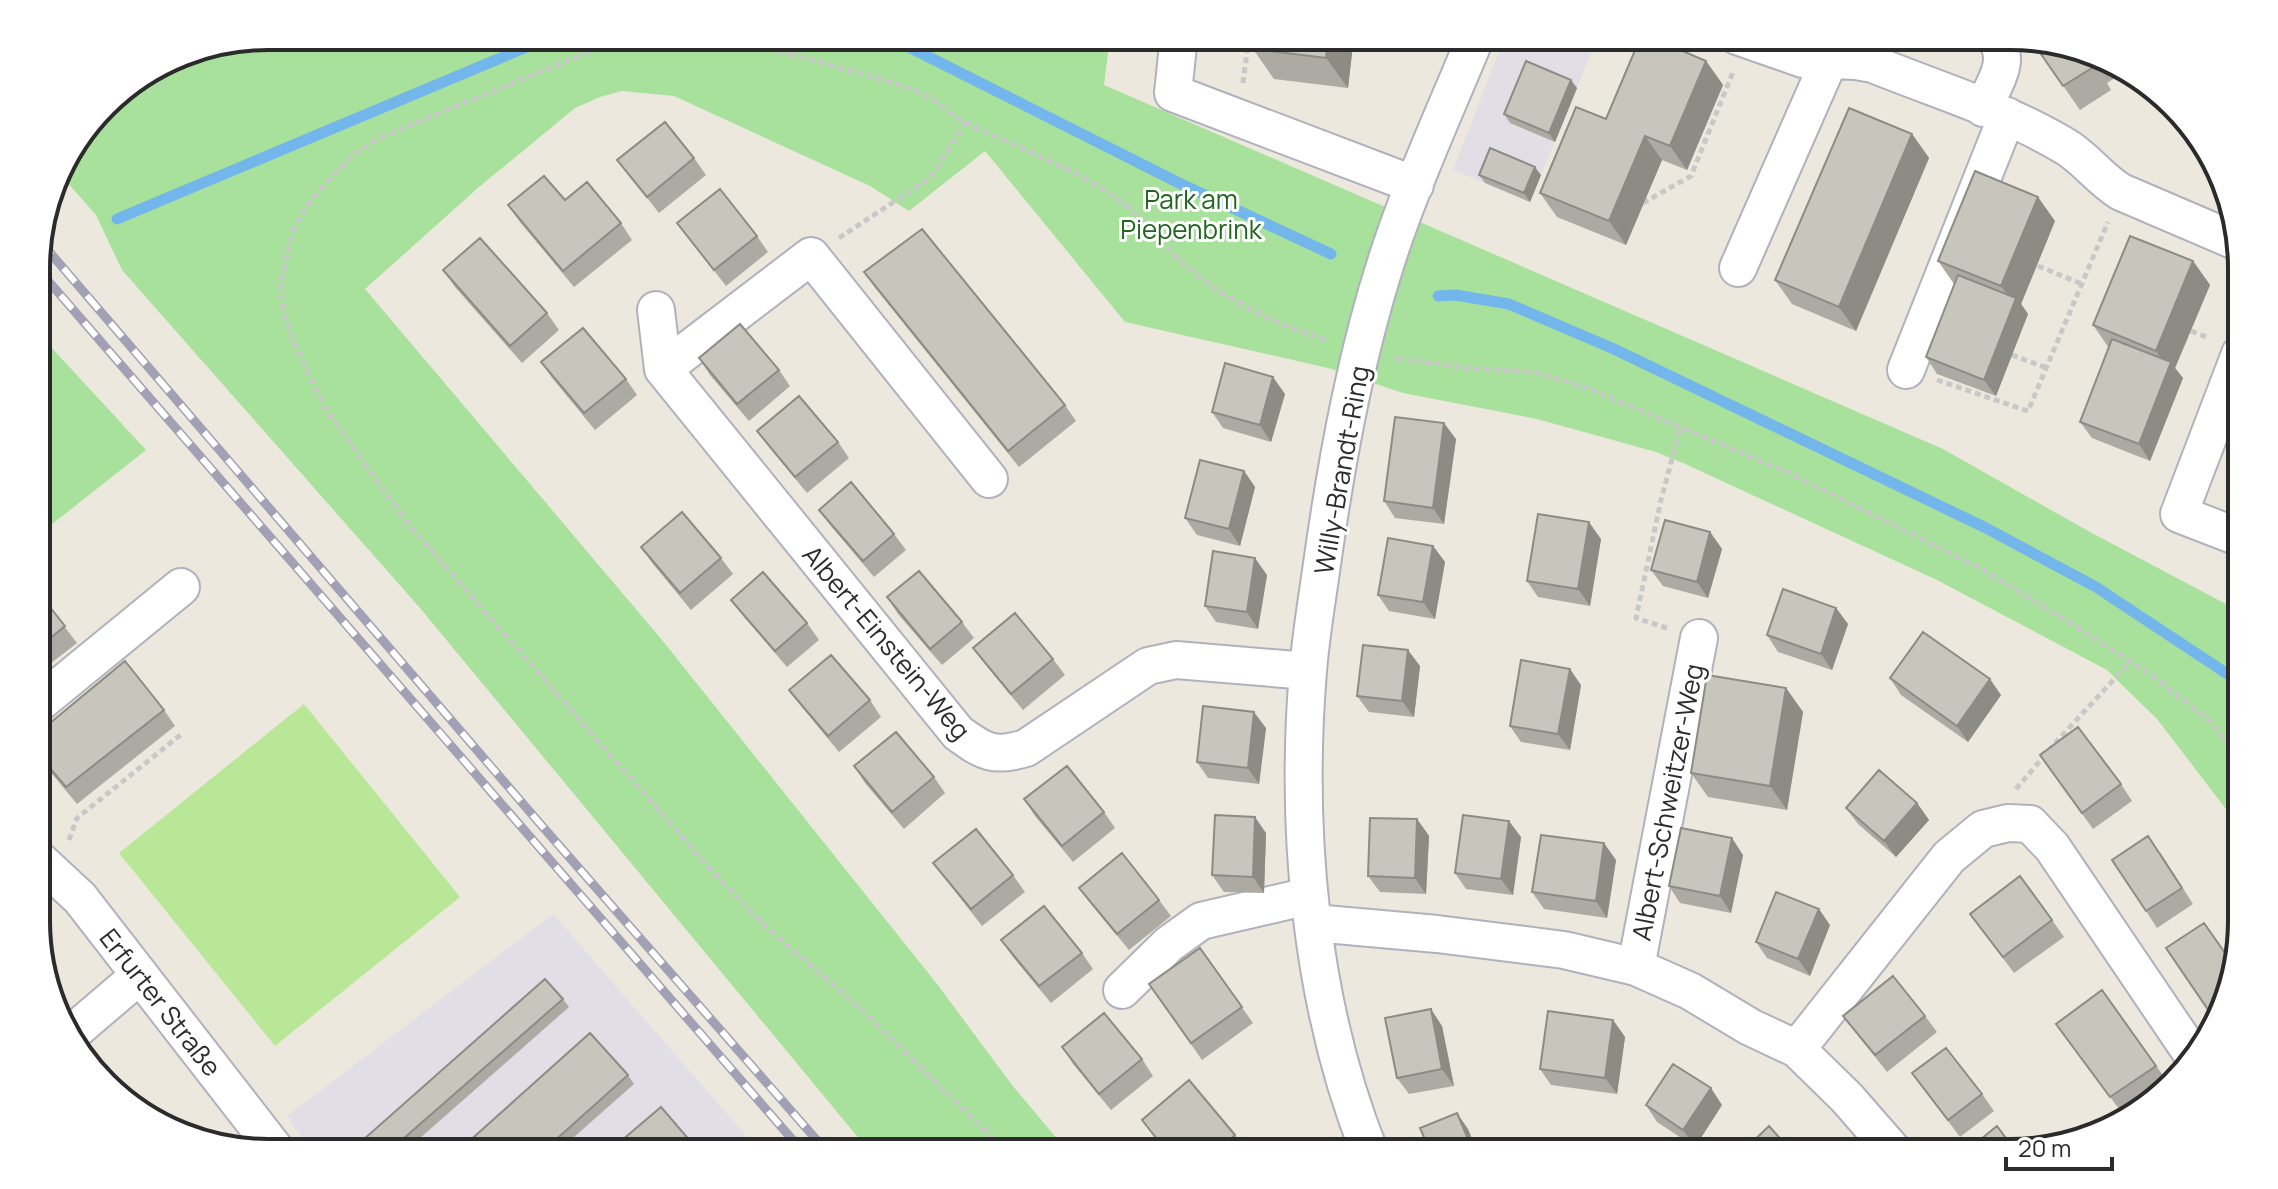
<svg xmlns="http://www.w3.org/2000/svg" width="2278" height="1189" font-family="Manrope,sans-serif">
	<rect width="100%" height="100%" fill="#ece8dd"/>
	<path fill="#e1dee5" d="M1505,36H1598L1530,202L1453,170Z
		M553,914L761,1153H313L287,1116Z"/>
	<path fill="#a7e19b" d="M268,36H1110L1104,85L1943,449L2090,532L2241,612L2242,830L2157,719L2107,670L1937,580L1683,463L1656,452L1537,419L1403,393L1328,368L1125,322L985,151L909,211L870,186L674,96L622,91L600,97L575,108L479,187L365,289L662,640L937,984L1012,1085L1069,1153H871L420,608L122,270L96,215L58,172L60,165L115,94L180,53Z
		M37,332L146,450L37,536Z"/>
	<path fill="#b8e897" d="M304,704L460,897L275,1046L119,853Z"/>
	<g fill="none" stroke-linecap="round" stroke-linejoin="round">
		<path stroke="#73b6eb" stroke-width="11" d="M882,36L907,46L1179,183L1331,254
			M117,219L553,36
			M1438,296L1455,295L1509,304L1614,349L1986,528L2096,587L2241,683"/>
		<g stroke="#b1b1be" stroke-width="40">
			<path id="minor" d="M1179,36L1173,93L1415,185
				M1737,36L1803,59L1856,61L1873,64C1937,90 2004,110 2063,145C2085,157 2099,179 2121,192L2240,243
				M1983,108C1994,84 2013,60 1994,36
				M1738,268L1829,61
				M656,310L663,369L958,733C984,752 994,758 1026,748L1148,666L1176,660L1308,671
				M2240,354L2179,514L2241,538
				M663,369L811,256L989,479
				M1906,370L2007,116
				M38,704L181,587
				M38,859L80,898L278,1153
				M1314,923L1437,934L1564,950L1636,967L1690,991L1750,1027L1797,1049L1847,1098L1895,1153
				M1636,967L1699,638
				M1122,990L1169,944L1201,921L1309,896
				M72,1033L140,975
				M1797,1049L1949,857L1983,829L2008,823L2030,824L2052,847L2192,1054
				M1370,1153C1310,1004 1295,830 1308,671C1311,633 1318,594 1323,557C1338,452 1358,344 1392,244C1416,173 1448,105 1476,36"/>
		</g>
		<path stroke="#c8c8c8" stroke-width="5" stroke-dasharray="6 4" stroke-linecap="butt" d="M1243,83L1249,36
			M1643,203L1691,176L1733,72
			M839,238L930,178L965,123
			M2038,266L2082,284
			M2191,331L2209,338
			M2012,355L2047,368
			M1395,358L1466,368L1534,372L1585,387L1787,472L1980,568L2077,627L2154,677L2210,721L2242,761
			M1937,380L2028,411L2108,222
			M1667,628L1636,618L1661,500L1680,429
			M2016,789L2058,740L2130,662
			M69,840L77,818L183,733
			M1008,1153L862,1010L767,928L711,870L408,524L325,408L294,343L283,309L280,285L293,230L306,207L333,175L355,154L379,138L593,50C615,44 636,39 658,37C718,33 780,51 837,67C866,75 895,82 923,94C940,102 952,116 969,124C1020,149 1073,167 1120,201C1145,218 1162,244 1184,264C1225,300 1276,325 1328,340"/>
		<use href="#minor" stroke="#fff" stroke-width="36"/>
		<g stroke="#a1a0b4" stroke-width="9">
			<path id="rail" d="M40,241L542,826L828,1153
				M37,268L804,1153"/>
		</g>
		<use href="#rail" stroke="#fff" stroke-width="6" stroke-dasharray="18" stroke-linecap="butt"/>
	</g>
	<path fill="#acaaa2" d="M1161,36L1159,50L1128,46L1122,38Z
		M1254,36H1354L1348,88L1274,79L1253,49Z
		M1556,36H1598L1592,51Z
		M2032,41L2113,60L2126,71L2107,83L2111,90L2080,110Z
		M1706,61L1723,85L1687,170L1662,160L1626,245L1557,217L1540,193L1606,119Z
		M1577,88L1555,142L1510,123L1504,114Z
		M1912,134L1929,158L1856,331L1792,304L1775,280Z
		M694,158L706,175L659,213L617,160Z
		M1479,175H1541L1530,202L1485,183Z
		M565,200L621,223L632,240L574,287L520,222L508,205Z
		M2055,221L2021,304L2028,314L1996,396L1937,374L1926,357L1954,284L1938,261Z
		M677,223L757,236L768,252L726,286Z
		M2193,261L2210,285L2175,368L2183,378L2150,461L2092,438L2080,422L2109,348L2093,325Z
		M443,270L547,313L559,330L522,363L455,287Z
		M864,272L1065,405L1076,421L1019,467L876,289Z
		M699,358L779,370L790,386L749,421L710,375Z
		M541,362L626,379L637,395L595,430L553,379Z
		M1285,394L1271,442L1223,428L1212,412Z
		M757,431L838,442L849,458L807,493L769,447Z
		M1456,439L1444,524L1395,518L1384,501Z
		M1244,471L1255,487L1240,546L1197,535L1185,518Z
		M819,510L894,534L906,550L874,577L831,526Z
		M1710,532L1722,549L1708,598L1663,586L1651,570Z
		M1601,539L1590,606L1538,597L1527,581Z
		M1433,546L1445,562L1435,619L1389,611L1378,595Z
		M641,547L721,558L733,574L691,610L653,564Z
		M1267,575L1258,629L1216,622L1205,606Z
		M37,591L77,643L37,674Z
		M887,597L962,622L974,638L942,665L898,614Z
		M731,600L807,623L819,640L787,667L743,616Z
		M1836,608L1848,624L1832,670L1778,652L1767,635Z
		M973,648L1053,659L1065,675L1023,710L985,664Z
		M1420,666L1414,717L1369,712L1357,696Z
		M1890,678L2001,695L1968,742L1901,695Z
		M1581,685L1570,750L1521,742L1510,726Z
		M1786,688L1803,712L1787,810L1708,797L1691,773Z
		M789,690L870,700L881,717L839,752L801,706Z
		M164,710L175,726L77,804L38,757V733Z
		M1266,728L1259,784L1208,778L1197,762Z
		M2040,755L2121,784L2132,801L2093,829Z
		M854,766L934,777L945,793L904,829L865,783Z
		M1024,799L1104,812L1115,828L1073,862L1035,816Z
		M1917,803L1929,820L1896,857L1858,824L1846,808Z
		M1417,819L1429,836L1426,894L1380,892L1368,876Z
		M1266,833L1264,893L1224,892L1212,875Z
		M1521,837L1513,895L1466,889L1455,873Z
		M2160,852L2193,904L2157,928L2146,911Z
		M1743,855L1731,913L1680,903L1669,886Z
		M1616,860L1607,918L1544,909L1532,892Z
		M933,863L1013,875L1025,892L982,926Z
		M1079,888L1159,900L1171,916L1129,950L1091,904Z
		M1970,914L2052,920L2064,937L2014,973Z
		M1830,925L1810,976L1767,958L1756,942Z
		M1001,940L1082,953L1093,969L1051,1003L1013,957Z
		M1200,948L1253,1023L1202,1060L1149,984Z
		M2166,948L2232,963L2218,1024Z
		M2102,990L2167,1081L2122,1113L2056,1024Z
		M563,999L569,1007L403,1153H374L369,1147L364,1139Z
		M1843,1016H1925L1937,1032L1887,1072Z
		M1613,1020L1625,1037L1617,1094L1551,1085L1540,1069Z
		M1442,1026L1454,1086L1409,1094L1397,1078Z
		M1062,1047L1142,1059L1153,1076L1111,1110L1073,1064Z
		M1912,1073L1982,1094L1994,1111L1960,1137Z
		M628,1075L634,1084L556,1153H456Z
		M1646,1105H1722L1695,1147L1657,1122Z
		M1142,1120L1235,1135L1247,1152L1166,1153Z"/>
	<path fill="#8c8b84" d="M1154,36H1161L1159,50L1154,42Z
		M1329,36H1354L1348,88L1326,58Z
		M1589,36H1598L1592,51L1586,43Z
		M1706,61L1723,85L1687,170L1670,146Z
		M1571,80L1577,88L1555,142L1549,133Z
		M1912,134L1929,158L1856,331L1839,307Z
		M1645,136L1662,160L1626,245L1609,221Z
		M1535,167L1541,175L1530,202L1524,193Z
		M2038,197L2055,221L2021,304L2028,314L1996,396L1984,380L2014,304L2001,286Z
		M2193,261L2210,285L2175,368L2183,378L2150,461L2139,444L2168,369L2156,351Z
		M1273,377L1285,394L1271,442L1260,425Z
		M1444,423L1456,439L1444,524L1433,508Z
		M1244,471L1255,487L1240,546L1229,529Z
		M1589,522L1601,539L1590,606L1578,589Z
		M1710,532L1722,549L1708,598L1697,582Z
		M1433,546L1445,562L1435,619L1423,602Z
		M1255,558L1267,575L1258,629L1247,612Z
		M1836,608L1848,624L1832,670L1821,654Z
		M1408,650L1420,666L1414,717L1402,701Z
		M1570,669L1581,685L1570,750L1558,734Z
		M1990,679L2001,695L1968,742L1957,726Z
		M1786,688L1803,712L1787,810L1770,786Z
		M1254,712L1266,728L1259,784L1248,768Z
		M1917,803L1929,820L1896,857L1884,841Z
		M1255,817L1266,833L1264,893L1253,877Z
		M1417,819L1429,836L1426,894L1415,878Z
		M1509,821L1521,837L1513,895L1501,879Z
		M1732,838L1743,855L1731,913L1720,896Z
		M1604,843L1616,860L1607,918L1596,901Z
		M1819,909L1830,925L1810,976L1798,959Z
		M1431,1009L1442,1026L1454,1086L1442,1069Z
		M1613,1020L1625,1037L1617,1094L1605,1078Z
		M1711,1088L1722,1105L1695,1147L1683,1130Z
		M1457,1113L1468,1129L1478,1153H1474Z"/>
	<path fill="#c8c6bc" stroke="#8c8b84" stroke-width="2" d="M1123,36H1154V42L1122,38Z
		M1254,36H1329L1326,58L1253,49Z
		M1570,36H1589L1586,43Z
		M1641,36H1648L1706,61L1670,146L1645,136L1609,221L1540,193L1576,107L1606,119Z
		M2032,41L2095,56L2090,59L2095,66L2063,86Z
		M1526,61L1571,80L1549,133L1504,114Z
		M1849,108L1912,134L1839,307L1775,280Z
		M665,122L694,158L647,197L617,160Z
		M1490,148L1535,167L1524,193L1479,175Z
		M1975,171L2038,197L2001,286L1938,261Z
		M544,176L565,200L587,182L621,223L563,271L508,205Z
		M720,189L757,236L714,270L677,223Z
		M922,229L1065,405L1008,451L864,272Z
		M2130,236L2193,261L2156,351L2093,325Z
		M480,238L547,313L510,346L443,270Z
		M1958,275L2016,298L1984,380L1926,357Z
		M740,324L779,370L737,404L699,358Z
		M583,328L626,379L584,413L541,362Z
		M2112,339L2171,362L2139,444L2080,422Z
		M1225,363L1273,377L1260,425L1212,412Z
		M799,396L838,442L795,477L757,431Z
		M1395,417L1444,423L1433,508L1384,501Z
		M1200,460L1244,471L1229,529L1185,518Z
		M851,482L894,534L863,561L819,510Z
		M682,512L721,558L680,593L641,547Z
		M1538,514L1589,522L1578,589L1527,581Z
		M1665,520L1710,532L1697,582L1651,570Z
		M1388,538L1433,546L1423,602L1378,595Z
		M1213,551L1255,558L1247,612L1205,606Z
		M919,571L962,622L930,649L887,597Z
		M763,572L807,623L775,651L731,600Z
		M1783,589L1836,608L1821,654L1767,635Z
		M37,591L65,626L37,649Z
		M1015,613L1053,659L1011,694L973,648Z
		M1923,632L1990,679L1957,726L1890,678Z
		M1363,645L1408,650L1402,701L1357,696Z
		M831,655L870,700L828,736L789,690Z
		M1521,660L1570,669L1558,734L1510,726Z
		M125,661L164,710L66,787L38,754V733Z
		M1707,675L1786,688L1770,786L1691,773Z
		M1203,706L1254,712L1248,768L1197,762Z
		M2078,727L2121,784L2082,813L2040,755Z
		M896,732L934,777L892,812L854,766Z
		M1067,766L1104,812L1062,846L1024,799Z
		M1879,770L1917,803L1884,841L1846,808Z
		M1215,815L1255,817L1253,877L1212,875Z
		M1463,815L1509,821L1501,879L1455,873Z
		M1370,818L1417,819L1415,878L1368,876Z
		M1681,828L1732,838L1720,896L1669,886Z
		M976,829L1013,875L971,909L933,863Z
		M1541,835L1604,843L1596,901L1532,892Z
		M2148,836L2182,888L2146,911L2112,860Z
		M1122,853L1159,900L1117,934L1079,888Z
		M2020,876L2052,920L2003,957L1970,914Z
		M1776,892L1819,909L1798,959L1756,942Z
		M1044,906L1082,953L1039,986L1001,940Z
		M2204,923L2232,963L2222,1006L2211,1014L2166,948Z
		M1200,948L1242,1007L1191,1043L1149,984Z
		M1893,976L1925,1016L1875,1055L1843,1016Z
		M545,979L563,999L387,1153H376L364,1139Z
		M2102,990L2156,1066L2110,1097L2056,1024Z
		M1431,1009L1442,1069L1397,1078L1385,1018Z
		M1548,1011L1613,1020L1605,1078L1540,1069Z
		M1104,1013L1142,1059L1099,1094L1062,1047Z
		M590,1033L628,1075L541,1153H456Z
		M1946,1048L1982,1094L1948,1120L1912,1073Z
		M1673,1064L1711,1088L1683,1130L1646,1105Z
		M1189,1080L1235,1135L1215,1153H1168L1142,1120Z
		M661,1107L697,1149L693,1153H607Z
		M1457,1113L1474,1153H1431L1420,1128Z
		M1769,1126L1793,1153H1741Z
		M1997,1126L2017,1153H1964Z"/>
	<g text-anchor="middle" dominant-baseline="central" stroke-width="6" stroke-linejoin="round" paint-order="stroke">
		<g font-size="26" fill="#1f661c" stroke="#fff">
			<text x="1191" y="199">Park am<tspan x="1191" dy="30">Piepenbrink</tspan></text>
		</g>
		<g font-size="26" fill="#2b2b2b" stroke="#fff">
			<text transform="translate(1341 470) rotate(-80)">Willy-Brandt-Ring</text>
			<text transform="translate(887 642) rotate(50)">Albert-Einstein-Weg</text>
			<text transform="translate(1667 802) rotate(-79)">Albert-Schweitzer-Weg</text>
			<text transform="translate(161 1002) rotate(52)">Erfurter Straße</text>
		</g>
	</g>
	<path d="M0 0H2278V1189H0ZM268 50H2010A218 218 0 0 1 2228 268V921A218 218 0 0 1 2010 1139H268A218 218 0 0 1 50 921V268A218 218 0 0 1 268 50Z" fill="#fff" fill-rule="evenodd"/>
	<path fill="none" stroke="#2b2b2b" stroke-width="4" d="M268 50H2010A218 218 0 0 1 2228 268V921A218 218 0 0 1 2010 1139H268A218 218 0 0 1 50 921V268A218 218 0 0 1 268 50Z"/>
	<path d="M2006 1157v12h106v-12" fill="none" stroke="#2b2b2b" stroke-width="4"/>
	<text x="2018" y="1157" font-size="24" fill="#2b2b2b" stroke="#ffffff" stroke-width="6" paint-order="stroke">20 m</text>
</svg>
